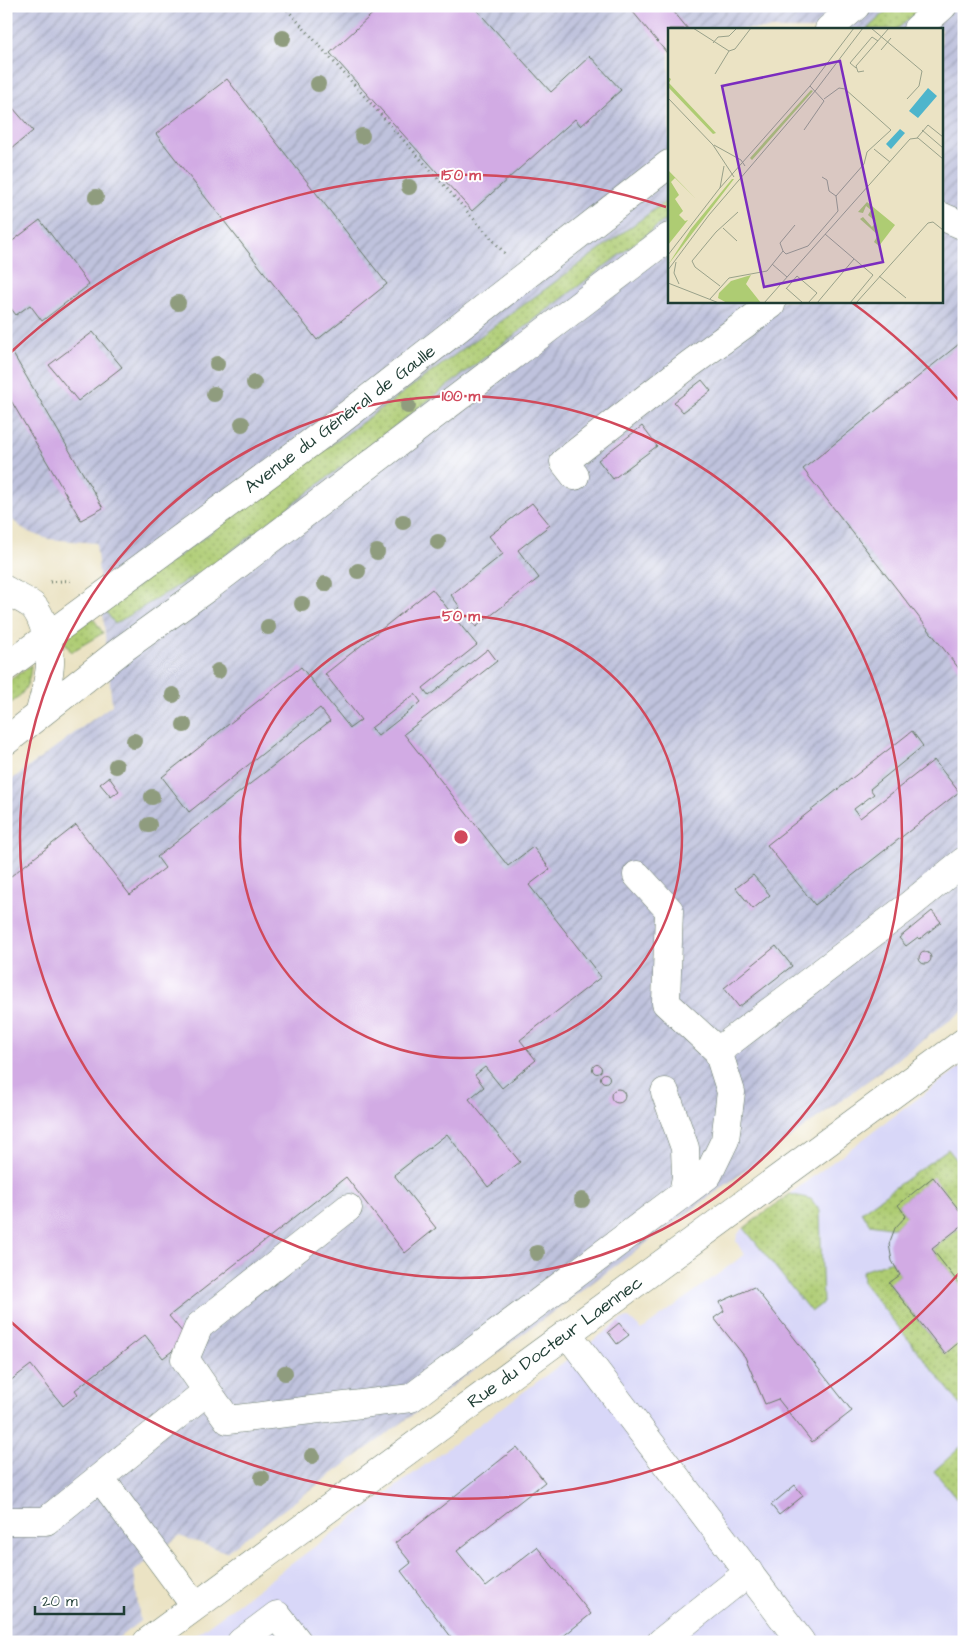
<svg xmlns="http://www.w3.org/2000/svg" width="970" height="1648" font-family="'Architects Daughter',sans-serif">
	<defs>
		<pattern id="industrial-furrows" width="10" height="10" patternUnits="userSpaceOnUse" patternTransform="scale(1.25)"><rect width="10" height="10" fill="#bfc2dd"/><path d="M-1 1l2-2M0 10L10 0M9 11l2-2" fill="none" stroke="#9b9fb4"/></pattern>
		<pattern id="green-dots" width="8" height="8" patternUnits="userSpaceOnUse" patternTransform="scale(1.25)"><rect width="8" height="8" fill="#aecc73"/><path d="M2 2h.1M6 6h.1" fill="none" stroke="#8da75f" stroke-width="1.8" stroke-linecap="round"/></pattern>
	</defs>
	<rect width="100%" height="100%" fill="#fff"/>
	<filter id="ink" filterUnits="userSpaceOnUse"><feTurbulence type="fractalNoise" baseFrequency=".02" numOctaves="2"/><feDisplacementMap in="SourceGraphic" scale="10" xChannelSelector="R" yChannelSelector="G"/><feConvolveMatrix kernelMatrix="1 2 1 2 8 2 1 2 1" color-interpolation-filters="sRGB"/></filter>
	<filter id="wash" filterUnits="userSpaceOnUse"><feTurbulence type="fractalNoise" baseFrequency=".0096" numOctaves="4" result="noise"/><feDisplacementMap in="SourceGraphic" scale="20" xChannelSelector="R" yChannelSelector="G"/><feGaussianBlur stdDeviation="1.12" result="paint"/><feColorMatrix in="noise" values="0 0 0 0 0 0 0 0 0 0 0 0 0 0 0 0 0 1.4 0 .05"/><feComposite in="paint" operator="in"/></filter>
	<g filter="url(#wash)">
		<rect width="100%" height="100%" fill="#ebe3c4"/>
		<path fill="#d8d7f8" d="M964,1064V1642H186L622,1319L629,1318L642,1330L744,1255L736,1241L737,1236L740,1231Z"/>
		<path fill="url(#industrial-furrows)" fill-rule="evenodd" d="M6,6H964V1010L226,1552L179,1536L134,1571L140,1621L113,1642H6V784L112,705L96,543L48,539L26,531L6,515ZM669,29H941V301H669Z"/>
		<path fill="url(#green-dots)" stroke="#668454" d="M892,6H924L897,29H867Z
			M669,199V217L215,563L115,624L105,610Z
			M93,618L103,633L71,652L63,639Z
			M31,665C30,684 24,696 6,706V683Z
			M948,1149L964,1169V1216L933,1178L898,1205L906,1216L895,1228L870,1224L861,1212Z
			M790,1194L811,1199L820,1211L823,1303L811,1312L744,1228Z
			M964,1224V1290L932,1249Z
			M892,1261L900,1275L889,1284L944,1353L964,1338V1409L863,1283L862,1271Z
			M964,1444V1507L934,1471Z"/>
		<g id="blocks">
			<path fill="#d2abe4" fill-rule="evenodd" d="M381,6H473L551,92L590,56L621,90L581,126L575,119L472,211L330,53Z
				M628,6H669L688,29H669V52L667,53Z
				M227,79L387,284L317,340L156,134Z
				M6,100L33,131L6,153Z
				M40,220L89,285L42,321L30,305L16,315L6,302V246Z
				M93,332L122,367L78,401L49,365Z
				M964,340V675L803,469Z
				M12,352L103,508L81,520L6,392V355Z
				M702,380L711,391L683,412L674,402Z
				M642,426L657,446L613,479L598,460Z
				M532,503L550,525L518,550L539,578L476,627L467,615L458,622L477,645L423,688L429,696L488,649L497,661L404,734L508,866L533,847L550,869L529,885L601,977L520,1040L536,1060L502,1088L485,1067L475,1075L484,1087L469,1099L520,1162L488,1187L447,1134L394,1175L436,1228L405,1253L346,1177L169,1316L188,1339L163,1358L145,1335L75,1390L78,1394L63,1406L31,1365L6,1384V880L76,825L130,895L165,868L157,857L330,721L320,708L189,812L162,777L301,667L350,728L361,720L325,674L432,589L452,614L460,607L451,595L503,554L489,536ZM415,694L421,702L378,736L371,728Z
				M912,731L923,746L870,789L874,794L854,809L860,818L934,760L959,792L815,905L767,845Z
				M109,777L119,791L111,797L100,784Z
				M753,875L770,895L753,909L736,888Z
				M932,911L941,922L920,939L918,937L906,946L899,938Z
				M776,946L792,966L739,1007L724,988Z
				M919 958a6 6 0 1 1 12 0a6 6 0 1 1-12 0Z
				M592.5 1069a4.5 4.5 0 1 1 9 0a4.5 4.5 0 1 1-9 0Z
				M600.5 1078a4.5 4.5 0 1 1 9 0a4.5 4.5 0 1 1-9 0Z
				M611 1096a7 7 0 1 1 14 0a7 7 0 1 1-14 0Z
				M933,1177L964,1216V1224L932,1249L964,1290V1338L945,1354L889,1283L900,1275L892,1261L889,1244L895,1228L906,1216L898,1205Z
				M754,1287L852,1411L812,1442L778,1399L765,1404L745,1357L714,1318L724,1311L720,1302Z
				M619,1323L629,1335L617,1344L608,1332Z
				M517,1447L545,1482L457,1551L486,1587L537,1547L591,1614L556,1642H455L401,1571L411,1563L395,1543Z
				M795,1485L803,1496L779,1515L771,1505Z"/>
		</g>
	</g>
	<g filter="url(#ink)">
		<use href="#blocks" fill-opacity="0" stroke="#676" stroke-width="1"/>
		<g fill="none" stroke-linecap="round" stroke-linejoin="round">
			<g stroke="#676" stroke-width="29">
				<path id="minor" d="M941,216L964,226
					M575,476L564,462L690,364L771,305L772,301
					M637,875L669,910L666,1003L718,1051
					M665,1092L685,1148L686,1177L683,1193
					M567,1333L801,1642
					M207,1391L185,1359L199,1326L348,1208
					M101,1479L195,1606
					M6,1521H46L207,1391L228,1420L411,1398L708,1175L725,1140L731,1092L718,1051L906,908L964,861
					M147,1642L964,1042
					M241,1642L277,1615L298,1642
					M661,1642L749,1572"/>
			</g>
			<g stroke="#676" stroke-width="29">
				<path id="major" d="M829,29L856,6
					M917,29L943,6
					M6,590C14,596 26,600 33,606C38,611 42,621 44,627C56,663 48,680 39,715
					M6,667L328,430L669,164
					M6,741L124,648L207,588L669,237"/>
			</g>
			<path stroke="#676" stroke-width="3" stroke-dasharray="1 4" stroke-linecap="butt" d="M284,6L507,256
				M50,582L73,580"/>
			<use href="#minor" stroke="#fff" stroke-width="28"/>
			<use href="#major" stroke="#fff" stroke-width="28"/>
		</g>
		<g fill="#8f9c7e">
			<circle cx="283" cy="38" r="8"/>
			<circle cx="318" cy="84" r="8"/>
			<circle cx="362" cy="136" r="8"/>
			<circle cx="409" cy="187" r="8"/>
			<circle cx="96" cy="197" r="8"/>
			<circle cx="178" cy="303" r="8"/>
			<circle cx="217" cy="364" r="8"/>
			<circle cx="254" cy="383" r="8"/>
			<circle cx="214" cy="394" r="8"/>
			<circle cx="408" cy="406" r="8"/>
			<circle cx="242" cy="424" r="8"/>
			<circle cx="403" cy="522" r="8"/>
			<circle cx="438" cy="542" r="8"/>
			<circle cx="377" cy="552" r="8"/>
			<circle cx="358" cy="571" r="8"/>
			<circle cx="325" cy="584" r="8"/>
			<circle cx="302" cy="604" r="8"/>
			<circle cx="268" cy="627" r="8"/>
			<circle cx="218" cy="671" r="8"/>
			<circle cx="173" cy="695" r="8"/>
			<circle cx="184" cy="725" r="8"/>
			<circle cx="134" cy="741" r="8"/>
			<circle cx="116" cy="766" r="8"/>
			<circle cx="152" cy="797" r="8"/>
			<circle cx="149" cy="825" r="8"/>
			<circle cx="582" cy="1200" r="8"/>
			<circle cx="537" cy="1253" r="8"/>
			<circle cx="285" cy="1373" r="8"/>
			<circle cx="312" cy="1456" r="8"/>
			<circle cx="262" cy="1478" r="8"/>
		</g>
	</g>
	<g fill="none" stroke="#d1495b" stroke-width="2.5">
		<circle cx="461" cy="837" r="221"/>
		<circle cx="461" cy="837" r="441"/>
		<path d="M961 1271A662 662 0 0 1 10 1321M10 353A662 662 0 0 1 666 207M850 301A662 662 0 0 1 961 403"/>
	</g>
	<g text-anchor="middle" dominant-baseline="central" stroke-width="4" stroke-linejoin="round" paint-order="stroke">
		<g font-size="18" fill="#1f3d34" stroke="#fff">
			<text transform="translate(340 419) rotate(-37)">Avenue du Général de Gaulle</text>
			<text transform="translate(555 1342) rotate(-36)">Rue du Docteur Laennec</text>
		</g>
	</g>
	<g transform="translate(668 28)">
		<rect width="275" height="275" fill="#ebe3c4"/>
		<path d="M0,49L3,51L1,55L48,105L45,106L0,59ZM143,62L145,63L84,132L82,130ZM0,142L28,171L7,150L3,154L11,167L7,171L15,183L11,187L17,193L20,192L0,217ZM64,151H66L0,237L23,201ZM199,174L227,197L211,218L206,214L210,207L192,191L195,189L204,199L208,194L200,187L203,182L198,178L195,185L190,184ZM83,247L78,256L93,275H59L50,270L51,265L63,253Z" fill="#aecc73"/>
		<path d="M260,60L269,68L250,90L241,83ZM232,101L237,105L223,121L218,116Z" fill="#4eb5cc"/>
		<path fill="none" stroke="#99a18a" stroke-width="1" d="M25,0L61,23L67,21L83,0M203,0L254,43L251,58L239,71M45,15L50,9L61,8L69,0M213,22L223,10M188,40L182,35L204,9L210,13M196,43L190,44L188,38L221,0M47,46L61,23M0,70L45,117L66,149M136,102L156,73L142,58M254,102L275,120M249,110L260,97L275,109M46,117L73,132L77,138M206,121L222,134M154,149L159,152L161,163L168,168M52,160L56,138M55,200L69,213M157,206L205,247L182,275M115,223L112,215L127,197M0,227L51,161L142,58L186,0M8,234L6,245L11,256M104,236L119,249M0,242L41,187L148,62L195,0M211,248L238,270M0,255L51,275M52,258L27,239L24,233L48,204L70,184M118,260L135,275M118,261L129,248L149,265L140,275M42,271L61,250L99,243L115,223L118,226L140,218L170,183L168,168L196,136L199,124L223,102L177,61L171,60L156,71M96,275L242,111L250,110L275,131M149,275L186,231M188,275L260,195L265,194L275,202"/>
		<path fill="#7b2cbf" fill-opacity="0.15" stroke="#7b2cbf" stroke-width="2.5" d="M172,33L215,234L96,259L54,58Z"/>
		<rect width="275" height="275" fill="none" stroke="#1f3d34" stroke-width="2.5"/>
	</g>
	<circle cx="461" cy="837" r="8" fill="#d1495b" stroke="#fff" stroke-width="2.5"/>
	<g font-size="15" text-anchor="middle" font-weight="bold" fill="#d1495b" stroke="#fff" stroke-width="4" stroke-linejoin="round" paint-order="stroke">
		<text x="461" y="180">150 m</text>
		<text x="461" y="401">100 m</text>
		<text x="461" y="621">50 m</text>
	</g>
	<rect width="970" height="1648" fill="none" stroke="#fff" stroke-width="25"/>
	<path d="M35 1606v8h89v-8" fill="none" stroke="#1f3d34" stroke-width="2.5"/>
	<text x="42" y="1606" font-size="15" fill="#1f3d34" stroke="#ffffff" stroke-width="4" paint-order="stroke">20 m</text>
</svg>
